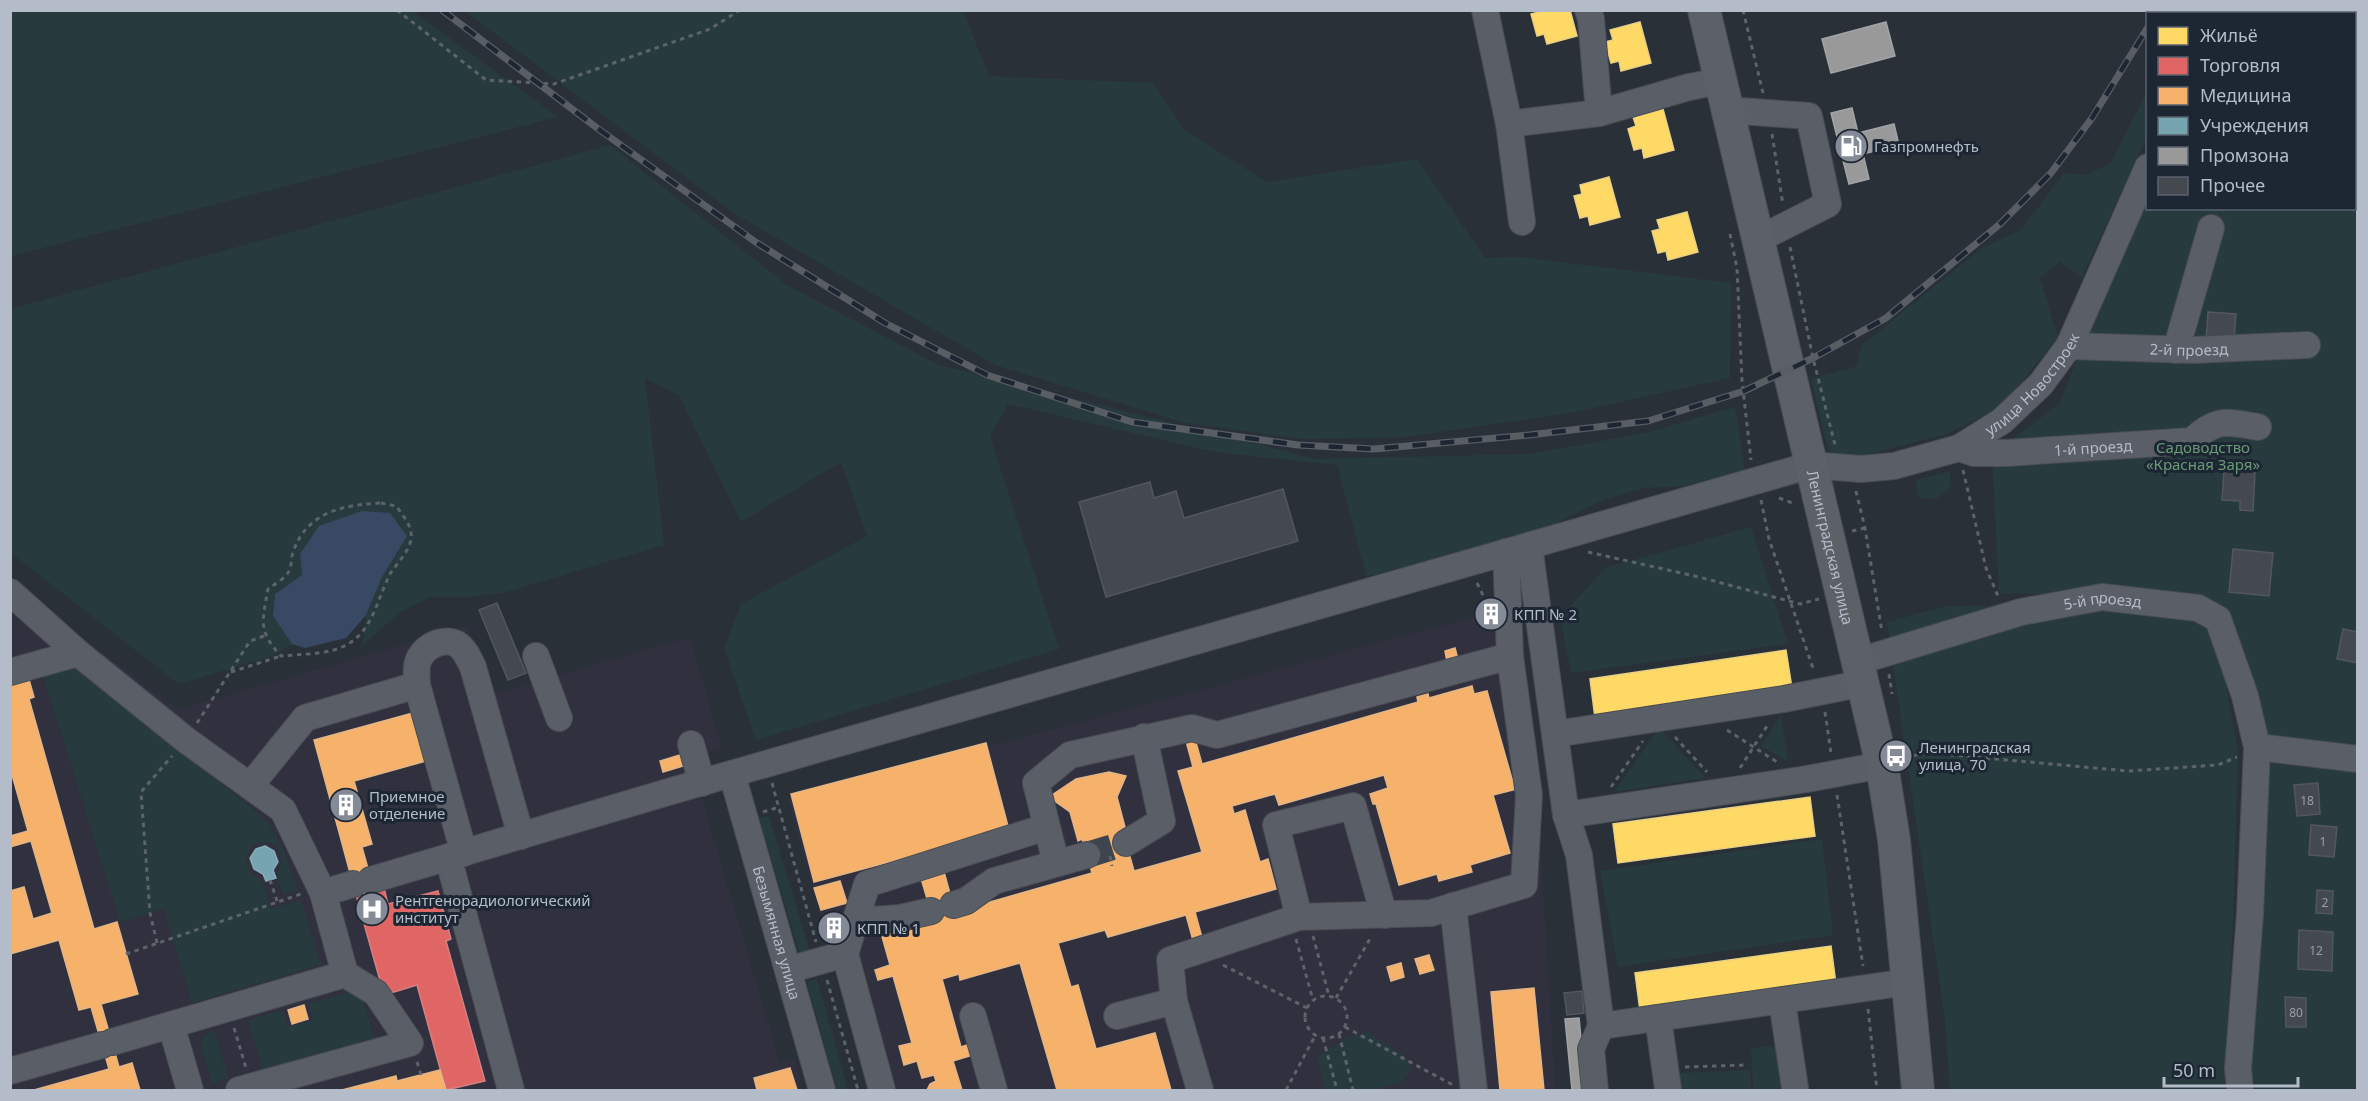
<svg xmlns="http://www.w3.org/2000/svg" width="2368" height="1101" font-family="'Noto Sans',sans-serif">
	<rect width="100%" height="100%" fill="#2a3038"/>
	<path fill="#31303e" d="M10,583L178,710L466,626L496,693L690,637L722,749L690,758L780,1063L795,1059L803,1090H11Z
		M1519,605L1538,800L1555,1090H870L788,800Z"/>
	<path fill="#273a3e" d="M11,10L413,11L558,117L11,256Z
		M2221,10L2357,11V754L2247,741L2219,647L2238,752L2233,922L2224,1090H1950L1945,1020L1887,622L1946,606L2069,605L2106,596L1999,593L1992,454L2059,404L2147,188L2148,208H2354V14L2220,13Z
		M465,11H963L989,76L1153,83L1183,129L1267,182L1417,159L1485,258L1519,257L1731,283L1730,378L1570,413L1406,437L1303,439L1182,422L995,365L732,212Z
		M2147,92V136L2082,277L2060,262L2040,278L2058,337L2003,406L1944,435L1849,459L1828,450L1811,379L1857,366L1861,346L1982,248L2021,230L2064,173L2084,175L2110,164Z
		M610,145L787,285L939,365L1316,459L1530,454L1645,433L1735,407L1745,470L1683,486L1644,488L1602,500L1555,524L1367,577L1337,465L1214,452L1008,404L990,436L1059,649L756,740L724,648L741,604L867,536L841,462L741,522L679,395L645,378L664,545L503,593L468,597H430L400,612L362,646L366,615L382,577L300,554L302,575L275,594L273,616L292,644L273,656L179,684L11,553L10,309Z
		M1950,471L1951,486L1936,499L1919,498L1916,480Z
		M1751,527L1788,644L1571,673L1560,617L1605,568Z
		M75,662L268,822L281,845L298,890L283,895L277,874L282,862L277,846L266,842L252,846L246,857L251,873L262,880L271,909L301,900L321,965L192,1003L164,909L120,922L42,672Z
		M1781,714L1788,762L1761,746Z
		M1659,728L1706,778L1614,792Z
		M2247,753L2357,766V1090H2234Z
		M769,816L810,952L800,955L759,818Z
		M1822,839L1833,935L1618,967L1600,871Z
		M817,979L848,1090H837L807,982Z
		M360,989L374,1038L262,1069L248,1020L283,1010L288,1027L313,1020L308,1004Z
		M214,1030L229,1078L212,1084L201,1045L203,1037Z
		M1369,1032L1408,1059L1410,1071L1402,1083L1382,1087V1090H1324L1318,1056L1351,1036Z
		M1779,1046L1781,1090H1753L1751,1048Z
		M1750,1070L1751,1090H1680L1679,1073Z"/>
	<path fill="#384963" d="M362,511L390,513L407,536L382,577L366,615L346,638L305,648L292,644L273,616L275,594L302,575L300,554L319,526Z"/>
	<path fill="#ffd966" stroke="#e8d084" stroke-width="1.5" d="M1538,10H1570L1577,36L1547,44L1544,34L1537,36L1531,14L1539,12Z
		M1640,22L1651,63L1621,71L1619,61L1611,63L1605,42L1613,40L1610,30Z
		M1663,109L1674,150L1644,158L1642,148L1634,150L1628,129L1636,126L1633,117Z
		M1609,177L1620,217L1590,225L1588,216L1580,218L1574,196L1582,194L1580,185Z
		M1687,212L1698,252L1668,260L1666,251L1658,253L1652,231L1660,229L1657,220Z
		M1786,650L1792,688L1595,718L1590,679Z
		M1810,797L1815,836L1618,863L1613,824Z
		M1831,946L1836,984L1640,1011L1635,973Z"/>
	<path fill="#e06666" stroke="#d38084" stroke-width="1.5" d="M384,888L388,904L438,891L451,939L446,941L485,1081L446,1090L417,985L384,995L356,895Z"/>
	<path fill="#f6b26b" stroke="#e2b587" stroke-width="1.5" d="M1494,604L1499,620L1487,623L1482,607Z
		M1455,648L1458,659L1447,662L1445,651Z
		M28,676L34,697L29,699L94,929L117,922L138,994L101,1004L119,1067L132,1063L140,1090H34L109,1069L91,1007L79,1010L59,940L10,954V891L24,887L33,919L52,913L31,841L10,847V836L28,831L10,768V681Z
		M1472,686L1474,694L1487,691L1512,779L1518,777L1521,788L1493,795L1510,853L1470,865L1472,872L1439,881L1437,874L1399,885L1376,804H1373L1370,794L1388,788L1384,775L1279,805L1275,794L1232,806L1234,814L1245,810L1260,862L1268,859L1276,889L1195,912L1203,941L1194,944L1186,915L1108,937L1105,930L1058,943L1071,987L1078,985L1096,1049L1155,1033L1171,1090H1057L1020,963L960,980L959,974L942,979L961,1047L973,1043L976,1054L953,1061L962,1090H927L930,1084L936,1081L934,1075L922,1078L917,1061L904,1065L899,1046L912,1043L893,976L878,980L875,970L890,965L881,933L933,919L920,875L943,868L955,912L1092,873L1082,839L1078,841L1070,812L1049,797L1076,779L1109,772L1126,776L1117,797L1125,827L1122,828L1134,871L1202,852L1178,771L1193,767L1186,741L1195,739L1202,764L1418,702L1417,697L1428,694L1429,698Z
		M413,713L426,761L354,781L372,844L362,847L374,890L356,895L314,740Z
		M986,743L1009,830L814,882L791,794Z
		M680,755L683,766L663,772L660,761Z
		M840,881L847,903L821,910L814,888Z
		M838,920L842,932L830,936L826,923Z
		M1429,955L1434,970L1420,974L1415,959Z
		M1401,963L1404,977L1391,981L1387,967Z
		M1534,988L1544,1090H1500L1491,992Z
		M304,1005L308,1019L292,1024L288,1010Z
		M790,1068L797,1090H757L754,1078Z
		M440,1070L446,1090H342L396,1076L397,1081Z"/>
	<path fill="#76a5af" stroke="#89acb7" stroke-width="1.5" d="M265,846L274,851L278,862L273,870L276,878L266,881L263,874L254,869L250,858L256,849Z"/>
	<path fill="#999" stroke="#a1a4a7" stroke-width="1.5" d="M1886,22L1895,56L1831,73L1822,39Z
		M1852,108L1858,133L1894,124L1899,145L1863,154L1869,179L1849,184L1831,113Z
		M1579,1018L1586,1090H1572L1565,1019Z"/>
	<path fill="#444950" stroke="#52575f" stroke-width="1.5" d="M2208,312L2236,314L2234,341L2206,340Z
		M2224,469L2255,471L2253,511L2240,510V501L2222,500Z
		M1150,482L1154,498L1176,491L1184,518L1283,489L1298,541L1106,597L1079,502Z
		M2233,549L2273,553L2269,596L2229,592Z
		M497,603L526,673L508,680L479,610Z
		M2343,629L2358,632V663L2337,659Z
		M2318,783L2320,814L2297,816L2294,785Z
		M2311,825L2337,827L2334,857L2309,855Z
		M2317,890L2333,891L2332,914L2316,913Z
		M2299,930L2333,932L2332,971L2298,969Z
		M1582,991L1584,1013L1567,1015L1564,993Z
		M2285,997L2306,998V1027H2286Z"/>
	<g fill="none" stroke-linecap="round" stroke-linejoin="round">
		<path stroke="#3f454e" stroke-width="26" stroke-dasharray="26 13" stroke-linecap="butt" d="M1087,855L1126,843"/>
		<g stroke="#484c53" stroke-width="28">
			<g id="minor">
				<path d="M1485,10L1509,124L1522,222"/>
				<path d="M1588,10L1591,19L1599,113"/>
				<path d="M2207,14L2208,10"/>
				<path d="M1726,110L1809,116L1828,204L1757,240"/>
				<path d="M1509,124L1599,113L1689,87L1721,81"/>
				<path id="s1" d="M2069,346L2193,350L2307,345"/>
				<path d="M2176,350L2211,228"/>
				<path id="s2" d="M1959,448L1974,453H2006L2192,441C2217,417 2227,422 2258,427"/>
				<path d="M1529,546L1566,815L1579,855L1601,1026L1591,1049L1595,1090"/>
				<path d="M10,592L78,653L186,740L283,810L323,893L345,974L376,993L410,1043L239,1090"/>
				<path d="M536,656L559,718"/>
				<path id="s3" d="M1859,661L2021,612L2102,597L2198,608L2218,619L2245,696L2257,747L2250,914L2238,1069L2240,1090"/>
				<path d="M10,672L78,653"/>
				<path d="M1555,734L1784,699L1864,683"/>
				<path d="M691,744L702,783"/>
				<path d="M2257,747L2358,759"/>
				<path id="s4" d="M732,774L822,1090"/>
				<path d="M250,786L305,718L417,685"/>
				<path d="M1566,815L1807,779L1882,765"/>
				<path d="M1126,843L1162,821L1144,737"/>
				<path d="M464,853L417,685C417,679 416,672 417,666C419,649 441,636 457,644C465,649 469,659 473,667L521,836"/>
				<path d="M448,857L511,1090"/>
				<path d="M1056,863L1036,783L1070,755L1192,728L1217,735L1510,656"/>
				<path id="s5" d="M371,880L675,790L1811,465L1861,469L1894,466L1959,448L2002,421L2041,384L2069,346L2148,167"/>
				<path d="M323,893L353,884"/>
				<path d="M953,905L966,901L994,881L1087,855"/>
				<path d="M1453,906L1474,1090"/>
				<path d="M1299,917L1276,825L1353,806L1384,915"/>
				<path d="M857,921L900,918L931,911"/>
				<path d="M845,954L882,1090"/>
				<path d="M788,970L845,954L867,884L1046,827"/>
				<path d="M1782,1001L1795,1088"/>
				<path d="M973,1016L994,1090"/>
				<path d="M1117,1016L1174,1001"/>
				<path d="M1658,1018L1668,1089"/>
				<path d="M171,1025L190,1090"/>
				<path d="M1601,1026L1908,982"/>
				<path d="M112,1042L345,974"/>
				<path d="M10,1071L102,1045"/>
				<path d="M1200,1090L1174,1001L1170,960L1299,917L1431,913L1524,885L1529,795L1510,656L1506,552"/>
			</g>
		</g>
		<g stroke="#484c55" stroke-width="34">
			<g id="major">
				<path id="s6" d="M1704,10L1882,765L1894,840L1918,1090"/>
			</g>
		</g>
		<path stroke="#5d636a" stroke-width="3" stroke-dasharray="4.5 4.5" stroke-linecap="butt" d="M397,10L486,80L554,84L710,29L740,10
			M1743,10L1763,93
			M1772,134L1783,205
			M1730,234L1737,268L1742,381L1751,460
			M1790,247L1813,358L1835,445
			M1963,470L1986,568L1998,596
			M1856,491L1865,528L1882,632
			M1779,498L1795,504
			M1761,500L1769,539L1814,671
			M381,503L396,506C403,515 413,527 411,539C409,552 397,563 390,574C378,597 373,630 348,644C330,655 301,654 281,656C258,631 262,622 268,589C275,584 286,578 289,571C292,565 291,558 293,552C307,512 342,505 381,503Z
			M1852,531L1865,528
			M1588,552L1699,577L1800,604L1819,599
			M1477,583L1486,601
			M231,672L281,656
			M1889,674L1892,694
			M1825,712L1831,753
			M197,723L250,641L264,636
			M1727,730L1777,762
			M1675,737L1707,772
			M1905,757L1930,753L2128,771L2218,765L2237,757
			M1740,768L1769,723
			M772,783L816,942
			M1611,787L1643,741
			M1837,795L1863,966
			M763,812L779,807
			M1110,856L1112,866
			M270,880L277,901
			M1313,936L1329,996
			M1296,939L1313,1000
			M157,943L150,913L141,792L172,756
			M126,954L301,894
			M1223,965L1307,1008
			M827,980L858,1090
			M1305 1017a21 21 0 1 1 42 0a21 21 0 1 1-42 0Z
			M1336,998L1371,937
			M1868,1009L1877,1090
			M1345,1027L1453,1085
			M234,1028L246,1068
			M1339,1034L1353,1090
			M1323,1038L1337,1090
			M417,1062L421,1075
			M1685,1067L1744,1065
			M1286,1090L1315,1036"/>
		<use href="#minor" stroke="#5a5e66" stroke-width="26"/>
		<use href="#major" stroke="#5c6168" stroke-width="32"/>
		<g stroke="#595d64" stroke-width="7">
			<path id="rail" d="M442,10L597,128L757,243L885,323L987,375L1132,422L1298,445L1374,449L1529,435L1648,421L1744,391L1813,358L1886,318L2000,224L2051,173L2092,118L2148,27
				M2155,14L2156,10"/>
		</g>
		<use href="#rail" stroke="#1d2633" stroke-width="4.5" stroke-dasharray="14" stroke-linecap="butt"/>
	</g>
	<defs>
		<g id="fuel-disc" transform="scale(1.725)"><circle r="9.5" fill="#848b96" stroke="#1d2633"/><path d="M-5.5-6h7V0h2V4h1.3V-2.5L3-4.5l.8-.8L6-3V5H2.5V1h-1V6h-7ZM-4.2-4.7v3.2H.2V-4.7Z" fill="#fff"/></g>
		<g id="building-disc" transform="scale(1.725)"><circle r="9.5" fill="#848b96" stroke="#1d2633"/><path d="M-4-6H4V6H1V3H-1V6H-4ZM-2.5-4.3h1.7v1.8h-1.7ZM.8-4.3h1.7v1.8H.8ZM-2.5-1h1.7V.8h-1.7ZM.8-1h1.7V.8H.8Z" fill="#fff"/></g>
		<g id="bus-disc" transform="scale(1.725)"><circle r="9.5" fill="#848b96" stroke="#1d2633"/><path d="M-5-6H5V4H4V6H2V4H-2V6H-4V4H-5ZM-3.5-4V0h7V-4ZM-3.5 1.2v1.5H-2V1.2ZM2 1.2v1.5H3.5V1.2Z" fill="#fff"/></g>
		<g id="hospital-disc" transform="scale(1.725)"><circle r="9.5" fill="#848b96" stroke="#1d2633"/><path d="M-5-5h3v3.5h4V-5h3V5h-3V1.5h-4V5h-3Z" fill="#fff"/></g>
	</defs>
	<g fill-rule="evenodd">
		<use href="#fuel-disc" x="1851" y="146"/>
		<use href="#building-disc" x="1491" y="614"/>
		<use href="#bus-disc" x="1896" y="756"/>
		<use href="#building-disc" x="346" y="805"/>
		<use href="#hospital-disc" x="372" y="909"/>
		<use href="#building-disc" x="834" y="928"/>
	</g>
	<g text-anchor="middle" dominant-baseline="central" stroke-width="6" stroke-linejoin="round" paint-order="stroke">
		<g font-size="12" fill="#989fab">
			<text x="2307" y="800">18</text>
			<text x="2323" y="841">1</text>
			<text x="2325" y="902">2</text>
			<text x="2316" y="950">12</text>
			<text x="2296" y="1012">80</text>
		</g>
		<g font-size="15" fill="#b4bcc9" stroke="#1d2633" text-anchor="start">
			<text x="1874" y="146">Газпромнефть</text>
			<text x="1514" y="614">КПП № 2</text>
			<text x="1919" y="747">Ленинградская<tspan x="1919" dy="17">улица, 70</tspan></text>
			<text x="369" y="796">Приемное<tspan x="369" dy="17">отделение</tspan></text>
			<text x="395" y="900">Рентгенорадиологический<tspan x="395" dy="17">институт</tspan></text>
			<text x="857" y="928">КПП № 1</text>
		</g>
		<g font-size="15" fill="#b4bcc9" stroke="#1d2633">
			<text stroke="none"><textPath href="#s1" startOffset="120">2-й проезд</textPath></text>
			<text stroke="none"><textPath href="#s5" startOffset="1748">улица Новостроек</textPath></text>
			<text stroke="none"><textPath href="#s2" startOffset="135">1-й проезд</textPath></text>
			<text stroke="none"><textPath href="#s6" startOffset="552">Ленинградская улица</textPath></text>
			<text stroke="none"><textPath href="#s3" startOffset="252">5-й проезд</textPath></text>
			<text stroke="none"><textPath href="#s4" startOffset="165">Безымянная улица</textPath></text>
		</g>
		<g font-size="15" fill="#6b9a76" stroke="#1d2633">
			<text x="2203" y="447">Садоводство<tspan x="2203" dy="17">«Красная Заря»</tspan></text>
		</g>
	</g>
	<rect width="2368" height="1101" fill="none" stroke="#b4bcc9" stroke-width="24"/>
	<rect x="2146" y="12" width="210" height="198" fill="#1d2633" stroke="#59626f" stroke-width="1.5"/>
	<rect x="2158" y="27" width="30" height="18" fill="#ffd966" stroke="#59626f" stroke-width="1.5"/>
	<text x="2200" y="42" font-size="18" fill="#b4bcc9">Жильё</text>
	<rect x="2158" y="57" width="30" height="18" fill="#e06666" stroke="#59626f" stroke-width="1.5"/>
	<text x="2200" y="72" font-size="18" fill="#b4bcc9">Торговля</text>
	<rect x="2158" y="87" width="30" height="18" fill="#f6b26b" stroke="#59626f" stroke-width="1.5"/>
	<text x="2200" y="102" font-size="18" fill="#b4bcc9">Медицина</text>
	<rect x="2158" y="117" width="30" height="18" fill="#76a5af" stroke="#59626f" stroke-width="1.5"/>
	<text x="2200" y="132" font-size="18" fill="#b4bcc9">Учреждения</text>
	<rect x="2158" y="147" width="30" height="18" fill="#999999" stroke="#59626f" stroke-width="1.5"/>
	<text x="2200" y="162" font-size="18" fill="#b4bcc9">Промзона</text>
	<rect x="2158" y="177" width="30" height="18" fill="#444950" stroke="#59626f" stroke-width="1.5"/>
	<text x="2200" y="192" font-size="18" fill="#b4bcc9">Прочее</text>
	<path d="M2164 1077v9h134v-9" fill="none" stroke="#b4bcc9" stroke-width="3"/>
	<text x="2173" y="1077" font-size="18" fill="#b4bcc9" stroke="#1d2633" stroke-width="4.5" paint-order="stroke">50 m</text>
</svg>
